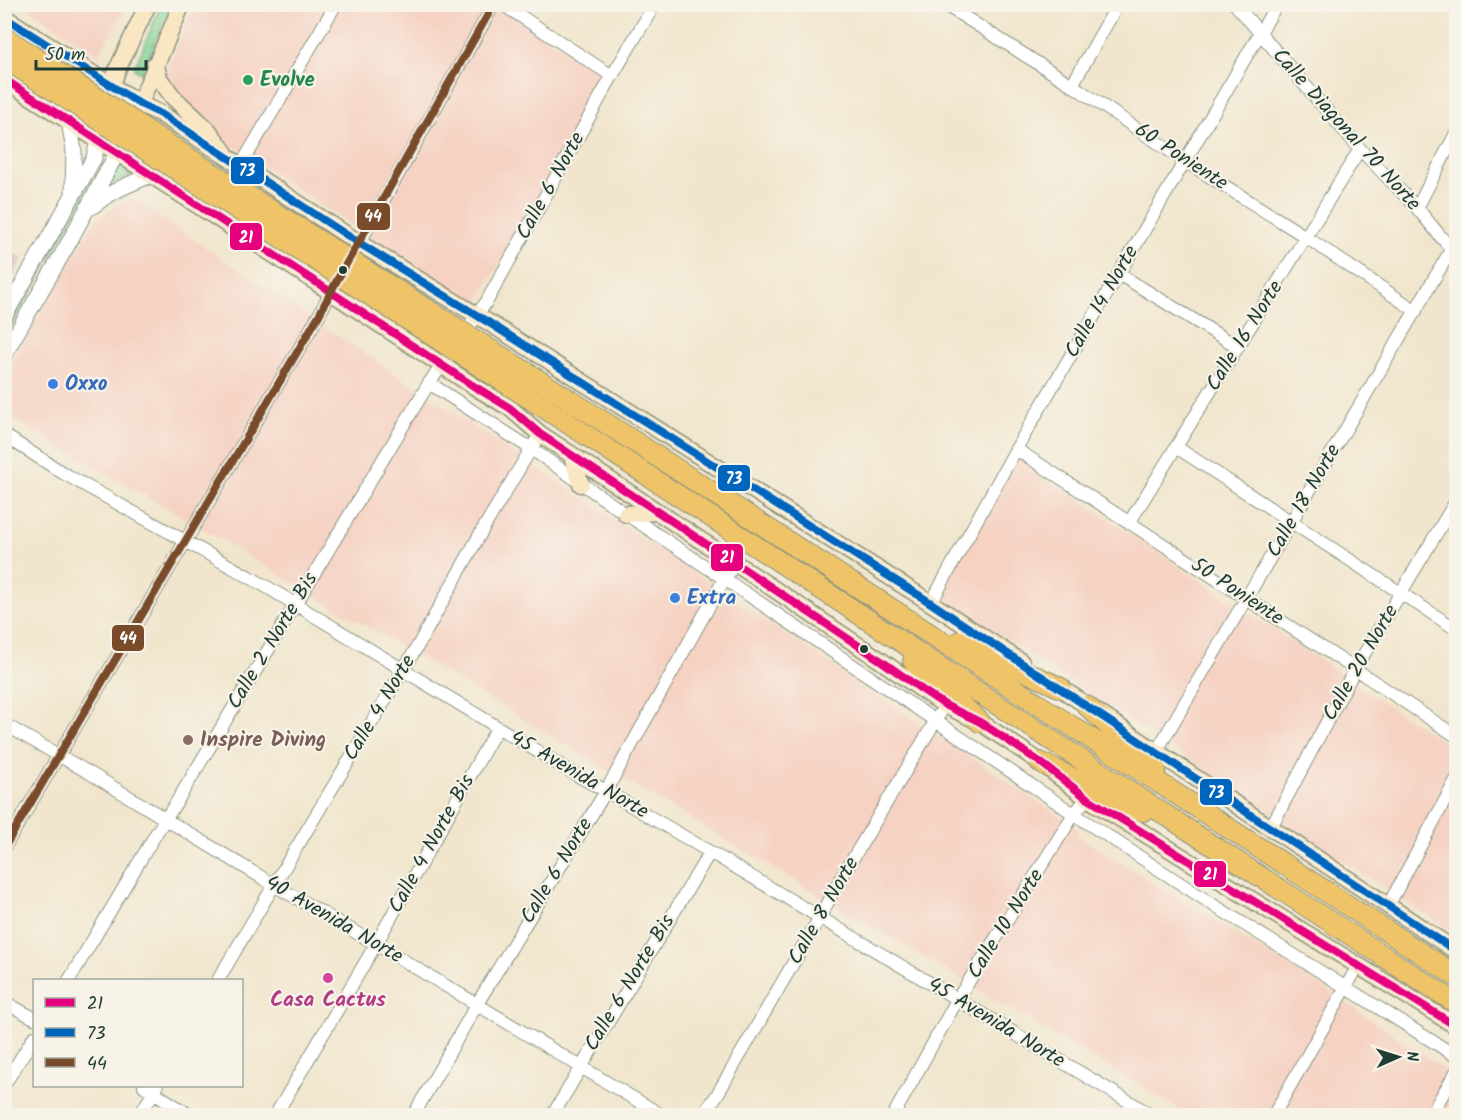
<svg xmlns="http://www.w3.org/2000/svg" width="1461" height="1120" font-family="Kalam,sans-serif">
	<rect width="100%" height="100%" fill="#f7f3e8"/>
	<filter id="ink" filterUnits="userSpaceOnUse"><feTurbulence type="fractalNoise" baseFrequency=".0167" numOctaves="2"/><feDisplacementMap in="SourceGraphic" scale="12" xChannelSelector="R" yChannelSelector="G"/><feConvolveMatrix kernelMatrix="1 2 1 2 8 2 1 2 1" color-interpolation-filters="sRGB"/></filter>
	<filter id="wash" filterUnits="userSpaceOnUse"><feTurbulence type="fractalNoise" baseFrequency=".008" numOctaves="4" result="noise"/><feDisplacementMap in="SourceGraphic" scale="24" xChannelSelector="R" yChannelSelector="G"/><feGaussianBlur stdDeviation="1.35" result="paint"/><feColorMatrix in="noise" values="0 0 0 0 0 0 0 0 0 0 0 0 0 0 0 0 0 1.4 0 .05"/><feComposite in="paint" operator="in"/></filter>
	<g filter="url(#wash)">
		<rect width="100%" height="100%" fill="#f1e6cd"/>
		<path fill="#f5d2c2" d="M195,4L494,5L608,77L477,303L362,232L229,144L162,78Z
			M24,5H128L98,55Z
			M131,198L1079,829L1075,834L1326,989L1456,1077V1115H1189L184,518L5,415L4,372L98,216Z
			M1013,455L1456,751V935L936,593Z"/>
		<path fill="#d1bfbd" d="M5,248L23,258L5,289Z"/>
		<path fill="#81d496" stroke="#508865" stroke-width="1.5" d="M161,5H171L142,73L134,69Z
			M103,160V164L5,337V328L99,162Z
			M118,166L132,175L107,186Z"/>
	</g>
	<g filter="url(#ink)">
		<g fill="none" stroke-linecap="round" stroke-linejoin="round">
			<g stroke="#889280" stroke-width="14">
				<path id="minor" d="M502,4L612,76
					M944,4L1072,85L1185,161L1306,237L1416,311
					M1235,4L1360,149L1417,208L1456,255
					M1072,85L1118,4
					M240,167L336,4
					M1417,208L1456,133
					M356,249L494,4
					M1119,274L1238,347
					M461,338L487,301L612,76L655,4
					M429,383L530,448L626,514L726,580L1074,814L1215,906L1456,1056
					M4,435L63,473L262,584L573,773L606,791L710,852L1153,1116
					M1176,447L1456,629
					M1016,449L1355,669L1456,736
					M1129,523L1360,149
					M931,603L1016,449L1277,4
					M4,724L93,775L274,885L376,944L663,1116
					M1156,752L1451,250
					M1271,827L1355,669L1456,501
					M4,848L319,315L335,284
					M1388,906L1456,780
					M69,980L157,832L176,803L429,383L446,360
					M218,980L274,885L420,642L483,529L540,434
					M4,1002L34,1018
					M4,1085L34,1037
					M144,1086L191,1116
					M139,1116L157,1087
					M275,1116L376,944L497,728
					M413,1116L477,1004L606,791L718,590L735,563
					M552,1116L710,852
					M702,1116L717,1095L820,917L834,890L945,705
					M893,1116L957,1000L1074,814L1087,798
					M1273,1116L1354,973L1361,966
					M1430,1116L1456,1072"/>
			</g>
			<g stroke="#889280" stroke-width="17">
				<path id="tertiary" d="M69,121L74,151L73,192
					M92,207C109,192 129,184 151,175
					M4,317L94,158L98,141
					M4,355L68,244L117,153"/>
			</g>
			<g stroke="#889280" stroke-width="19">
				<path id="secondary" d="M4,17L140,104L161,114L359,243L491,324L931,603L1021,662
					M155,64L160,80L164,85L174,98L209,131L225,153
					M4,79L331,292L472,385L510,408L540,434L735,563L883,662L921,689L945,705L980,722L1040,762L1087,798L1456,1026
					M108,96L118,68L148,4
					M136,112L182,4
					M571,454L581,484
					M626,514L658,512
					M1050,681L1456,951"/>
			</g>
			<g stroke="#889280" stroke-width="22">
				<path id="trunk" d="M598,418L1456,976
					M586,435L1193,833L1456,1003
					M960,641L1061,688
					M913,661L980,722
					M1087,706L1156,770
					M1040,762L1108,796L1143,811"/>
			</g>
			<use href="#minor" stroke="#fff" stroke-width="12"/>
			<use href="#tertiary" stroke="#fff" stroke-width="15"/>
			<use href="#secondary" stroke="#f9e7c3" stroke-width="16"/>
			<use href="#trunk" stroke="#efc469" stroke-width="20"/>
			<g stroke="#889280" stroke-width="22" stroke-linecap="butt">
				<path id="trunk-bridge" d="M4,37L206,169L598,418
					M4,58L586,435"/>
			</g>
			<use href="#trunk-bridge" stroke="#efc469" stroke-width="20"/>
			<g stroke="#f7f3e8" stroke-width="12">
				<path id="bus-1" d="M4,79L331,292L472,385L510,408L540,434L735,563L883,662L921,689L945,705L980,722L1040,762L1087,798L1456,1026"/>
			</g>
			<g stroke="#f7f3e8" stroke-width="12">
				<path id="bus-2" d="M4,17L140,104L161,114L359,243L491,324L931,603L1456,951"/>
			</g>
			<g stroke="#f7f3e8" stroke-width="12">
				<path id="bus-3" d="M4,848L319,315L336,282L494,4"/>
			</g>
			<use href="#bus-1" stroke="#e5007d" stroke-width="8"/>
			<use href="#bus-2" stroke="#0065bd" stroke-width="8"/>
			<use href="#bus-3" stroke="#7a4b2a" stroke-width="8"/>
		</g>
	</g>
	<circle fill="#2e9e5b" stroke="#f7f3e8" stroke-width="2" cx="248" cy="80" r="6"/>
	<g fill="#1f3d34" stroke="#f7f3e8" stroke-width="2">
		<circle cx="343" cy="270" r="5"/>
		<circle cx="864" cy="649" r="5"/>
	</g>
	<g fill="#3f7fe0" stroke="#f7f3e8" stroke-width="2">
		<circle cx="53" cy="384" r="6"/>
		<circle cx="675" cy="598" r="6"/>
	</g>
	<circle fill="#8d6e63" stroke="#f7f3e8" stroke-width="2" cx="188" cy="740" r="6"/>
	<circle fill="#d1479c" stroke="#f7f3e8" stroke-width="2" cx="328" cy="978" r="6"/>
	<g text-anchor="middle" dominant-baseline="central" stroke-width="4.5" stroke-linejoin="round" paint-order="stroke">
		<g font-size="21" font-weight="bold" fill="#27864d" stroke="#f7f3e8" text-anchor="start">
			<text x="260" y="80">Evolve</text>
		</g>
		<g font-size="21" fill="#1f3d34" stroke="#f7f3e8">
			<text transform="translate(1346 130) rotate(48)">Calle Diagonal 70 Norte</text>
			<text transform="translate(1181 157) rotate(33)">60 Poniente</text>
			<text transform="translate(551 186) rotate(-61)">Calle 6 Norte</text>
			<text transform="translate(1102 302) rotate(-60)">Calle 14 Norte</text>
			<text transform="translate(1245 336) rotate(-58)">Calle 16 Norte</text>
			<text transform="translate(1304 501) rotate(-60)">Calle 18 Norte</text>
			<text transform="translate(1237 592) rotate(33)">50 Poniente</text>
			<text transform="translate(273 641) rotate(-59)">Calle 2 Norte Bis</text>
			<text transform="translate(1361 663) rotate(-60)">Calle 20 Norte</text>
			<text transform="translate(380 708) rotate(-59)">Calle 4 Norte</text>
			<text transform="translate(579 775) rotate(30)">45 Avenida Norte</text>
			<text transform="translate(432 844) rotate(-61)">Calle 4 Norte Bis</text>
			<text transform="translate(557 871) rotate(-59)">Calle 6 Norte</text>
			<text transform="translate(824 911) rotate(-60)">Calle 8 Norte</text>
			<text transform="translate(334 920) rotate(30)">40 Avenida Norte</text>
			<text transform="translate(1006 924) rotate(-58)">Calle 10 Norte</text>
			<text transform="translate(630 983) rotate(-59)">Calle 6 Norte Bis</text>
			<text transform="translate(996 1023) rotate(31)">45 Avenida Norte</text>
		</g>
		<g font-size="21" font-weight="bold" fill="#366cbe" stroke="#f7f3e8" text-anchor="start">
			<text x="65" y="384">Oxxo</text>
			<text x="687" y="598">Extra</text>
		</g>
		<g font-size="21" font-weight="bold" fill="#785e54" stroke="#f7f3e8" text-anchor="start">
			<text x="200" y="740">Inspire Diving</text>
		</g>
		<g font-size="21" font-weight="bold" fill="#b23c85" stroke="#f7f3e8">
			<text x="328" y="1000">Casa Cactus</text>
		</g>
	</g>
	<g stroke="#f7f3e8" stroke-width="2">
		<rect x="230" y="156" width="35" height="29" rx="6" fill="#0065bd"/>
		<rect x="356" y="202" width="35" height="29" rx="6" fill="#7a4b2a"/>
		<rect x="229" y="222" width="34" height="29" rx="6" fill="#e5007d"/>
		<rect x="717" y="464" width="34" height="28" rx="6" fill="#0065bd"/>
		<rect x="710" y="543" width="34" height="29" rx="6" fill="#e5007d"/>
		<rect x="111" y="624" width="34" height="28" rx="6" fill="#7a4b2a"/>
		<rect x="1199" y="778" width="34" height="28" rx="6" fill="#0065bd"/>
		<rect x="1193" y="860" width="34" height="28" rx="6" fill="#e5007d"/>
	</g>
	<g font-size="16" text-anchor="middle" font-weight="bold" fill="#fff">
		<text x="247" y="176">73</text>
		<text x="373" y="222">44</text>
		<text x="246" y="243">21</text>
		<text x="734" y="484">73</text>
		<text x="727" y="563">21</text>
		<text x="128" y="644">44</text>
		<text x="1216" y="798">73</text>
		<text x="1210" y="880">21</text>
	</g>
	<rect width="1461" height="1120" fill="none" stroke="#f7f3e8" stroke-width="24"/>
	<rect x="33" y="979" width="210" height="108" fill="#f7f3e8" stroke="#a1aaa0" stroke-width="1.5"/>
	<rect x="45" y="998" width="30" height="9" fill="#e5007d" stroke="#a1aaa0" stroke-width="1.5"/>
	<text x="87" y="1009" font-size="18" fill="#1f3d34">21</text>
	<rect x="45" y="1028" width="30" height="9" fill="#0065bd" stroke="#a1aaa0" stroke-width="1.5"/>
	<text x="87" y="1039" font-size="18" fill="#1f3d34">73</text>
	<rect x="45" y="1058" width="30" height="9" fill="#7a4b2a" stroke="#a1aaa0" stroke-width="1.5"/>
	<text x="87" y="1069" font-size="18" fill="#1f3d34">44</text>
	<g transform="translate(1398 1057) rotate(87)" stroke="#f7f3e8" stroke-width="4.5" paint-order="stroke">
	<path d="M0-4.5L10 22L0 15L-10 22Z" fill="#1f3d34"/>
	<text y="-9" font-size="16" font-weight="bold" text-anchor="middle" fill="#1f3d34">N</text>
	</g>
	<path d="M36 60v9h110v-9" fill="none" stroke="#1f3d34" stroke-width="3"/>
	<text x="45" y="60" font-size="18" fill="#1f3d34" stroke="#f7f3e8" stroke-width="4.5" paint-order="stroke">50 m</text>
</svg>
